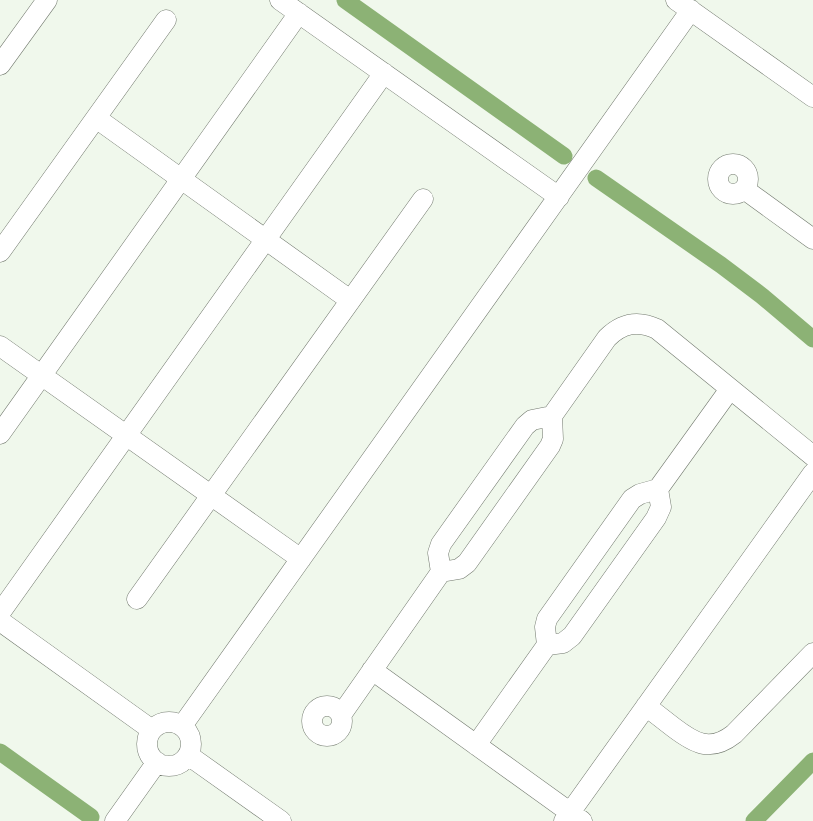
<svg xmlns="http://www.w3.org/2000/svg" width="813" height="821" font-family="Lato,sans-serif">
	<rect width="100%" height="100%" fill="#f0f8ec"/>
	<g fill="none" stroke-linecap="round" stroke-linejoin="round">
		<path stroke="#8cb275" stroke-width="17" d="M345,0L564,156
			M596,178L721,265L762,296L813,339
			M0,752L91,817
			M754,821L813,761"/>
		<g stroke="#72796e" stroke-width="21">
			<path id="minor" d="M280,0L559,197
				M676,0L813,97
				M0,65L47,0
				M96,118L350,300
				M718 179a15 15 0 1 1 30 0a15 15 0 1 1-30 0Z
				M744,189L813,239
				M0,252L166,20
				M0,346L301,559
				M0,434L299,13
				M441,572L438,553L441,544L525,426L532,420L552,416
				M137,599L423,199
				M0,613L384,73
				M0,621L152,730
				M547,645L563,643L572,636L656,518L661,507L658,489
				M372,670L582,821
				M646,706C655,713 664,720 673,727C694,743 710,753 734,734L813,653
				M312 721a15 15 0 1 1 30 0a15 15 0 1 1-30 0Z
				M341,715L441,572L459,569L467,563L550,446L553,439L552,416L607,338C622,323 638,320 657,329L813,456
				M147 744a22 22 0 1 1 44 0a22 22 0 1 1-44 0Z
				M182,726L691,10
				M476,745L547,645L545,627L547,619L632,499L640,494L658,489L730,389
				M188,755L281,821
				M115,821L157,762
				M564,821L813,473"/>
		</g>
		<use href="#minor" stroke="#fff" stroke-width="20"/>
	</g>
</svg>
